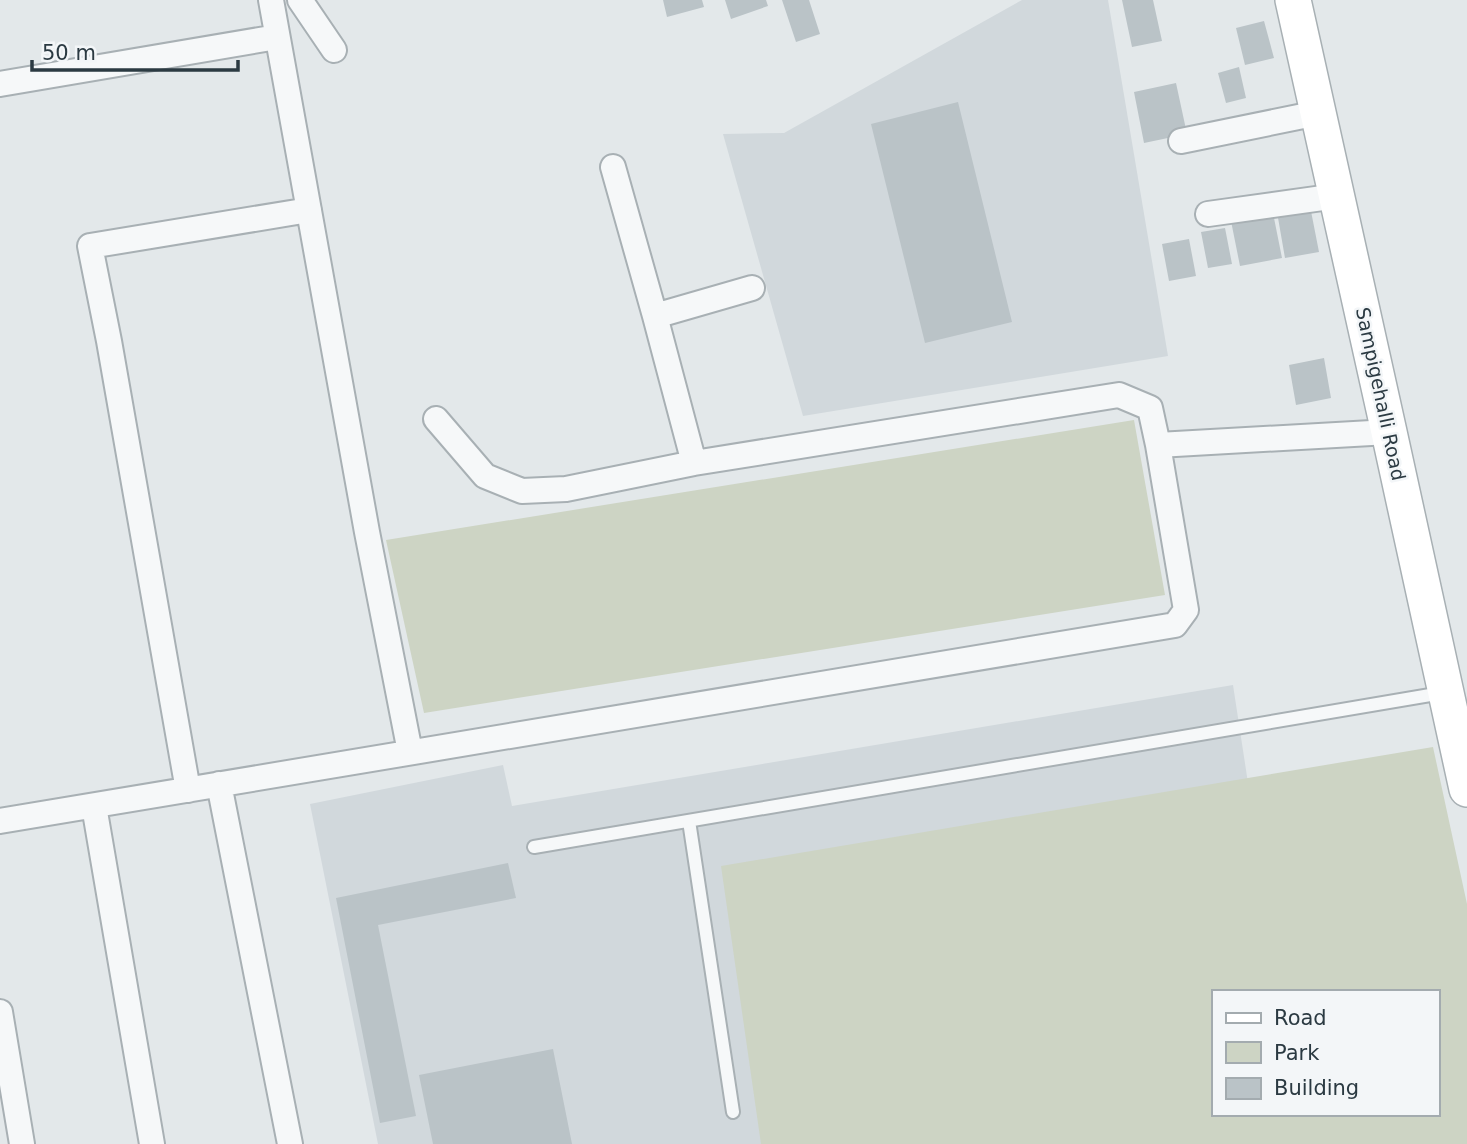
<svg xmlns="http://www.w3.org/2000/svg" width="1467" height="1144" font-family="'DejaVu Sans',sans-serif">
	<rect width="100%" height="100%" fill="#e3e8ea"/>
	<path fill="#d1d8dc" d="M1022,0H1108L1168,356L803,416L723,134L784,133Z
		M1233,685L1280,992H1213V1114L1303,1144H378L310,804L503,765L512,806Z"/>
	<path fill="#cdd4c4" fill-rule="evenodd" d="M1134,420L1165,595L424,713L386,540Z
		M1433,747L1467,904V1144H761L721,866ZM1213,992H1437V1114H1213Z"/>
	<path fill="#bac3c7" d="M663,0H702L704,7L667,17Z
		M725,0H766L768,6L731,19Z
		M782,0H809L820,34L796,42Z
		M1122,0H1153L1162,41L1132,47Z
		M1264,21L1274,58L1245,65L1236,28Z
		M1239,67L1246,98L1226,103L1218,73Z
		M1176,83L1187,134L1144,143L1134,92Z
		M958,102L1012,322L925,343L871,124Z
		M1310,206L1319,252L1285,258L1277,212Z
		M1273,213L1282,258L1240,266L1231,221Z
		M1225,228L1232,264L1208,268L1201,232Z
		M1189,239L1196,276L1169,281L1162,244Z
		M1324,358L1331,398L1296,405L1289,365Z
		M508,863L516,898L378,925L416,1116L380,1123L336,898Z
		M553,1049L572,1144H433L419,1075Z"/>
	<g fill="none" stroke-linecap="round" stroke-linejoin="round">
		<g stroke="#a8b0b4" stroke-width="16">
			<path id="lane" d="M689,821L733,1112
				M534,847L1442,693"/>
		</g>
		<g stroke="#a8b0b4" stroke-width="28">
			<path id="street" d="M271,0L367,532L410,752
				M300,0L334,50
				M0,84L277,37
				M1181,141L1318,113
				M613,167L655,316L694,463
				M1208,214L1337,196
				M655,316L752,288
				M1158,445L1389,432
				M219,784L290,1144
				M188,790L109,341L90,246L309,210
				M94,806L152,1144
				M0,821L1175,625L1186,610L1158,445L1150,408L1119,395L694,463L566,489L522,491L485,476L436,419
				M0,1012L22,1144"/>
		</g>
		<g stroke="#a8b0b4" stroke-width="38">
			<path id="secondary" d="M1293,0L1389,432L1467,789"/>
		</g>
		<use href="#lane" stroke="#f6f8f9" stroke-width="12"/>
		<use href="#street" stroke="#f6f8f9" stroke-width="24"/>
		<use href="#secondary" stroke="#fff" stroke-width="35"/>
	</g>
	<g text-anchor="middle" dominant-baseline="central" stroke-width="5" stroke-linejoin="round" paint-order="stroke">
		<g font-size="19" fill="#2b3a42" stroke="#f3f6f8">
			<text transform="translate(1381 394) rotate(78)">Sampigehalli Road</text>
		</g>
	</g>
	<rect x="1212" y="990" width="228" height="126" fill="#f3f6f8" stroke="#a3abaf" stroke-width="2"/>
	<rect x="1226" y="1013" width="35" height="10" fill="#ffffff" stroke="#a3abaf" stroke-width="2"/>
	<text x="1274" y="1025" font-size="21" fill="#2b3a42">Road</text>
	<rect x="1226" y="1042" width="35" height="21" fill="#cdd4c4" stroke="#a3abaf" stroke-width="2"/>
	<text x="1274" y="1060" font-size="21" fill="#2b3a42">Park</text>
	<rect x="1226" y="1078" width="35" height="21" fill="#bac3c7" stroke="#a3abaf" stroke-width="2"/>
	<text x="1274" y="1095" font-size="21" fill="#2b3a42">Building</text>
	<path d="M32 60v10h206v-10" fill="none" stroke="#2b3a42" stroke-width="3.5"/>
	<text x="42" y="60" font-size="21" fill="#2b3a42" stroke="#f3f6f8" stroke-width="5" paint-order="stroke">50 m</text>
</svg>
